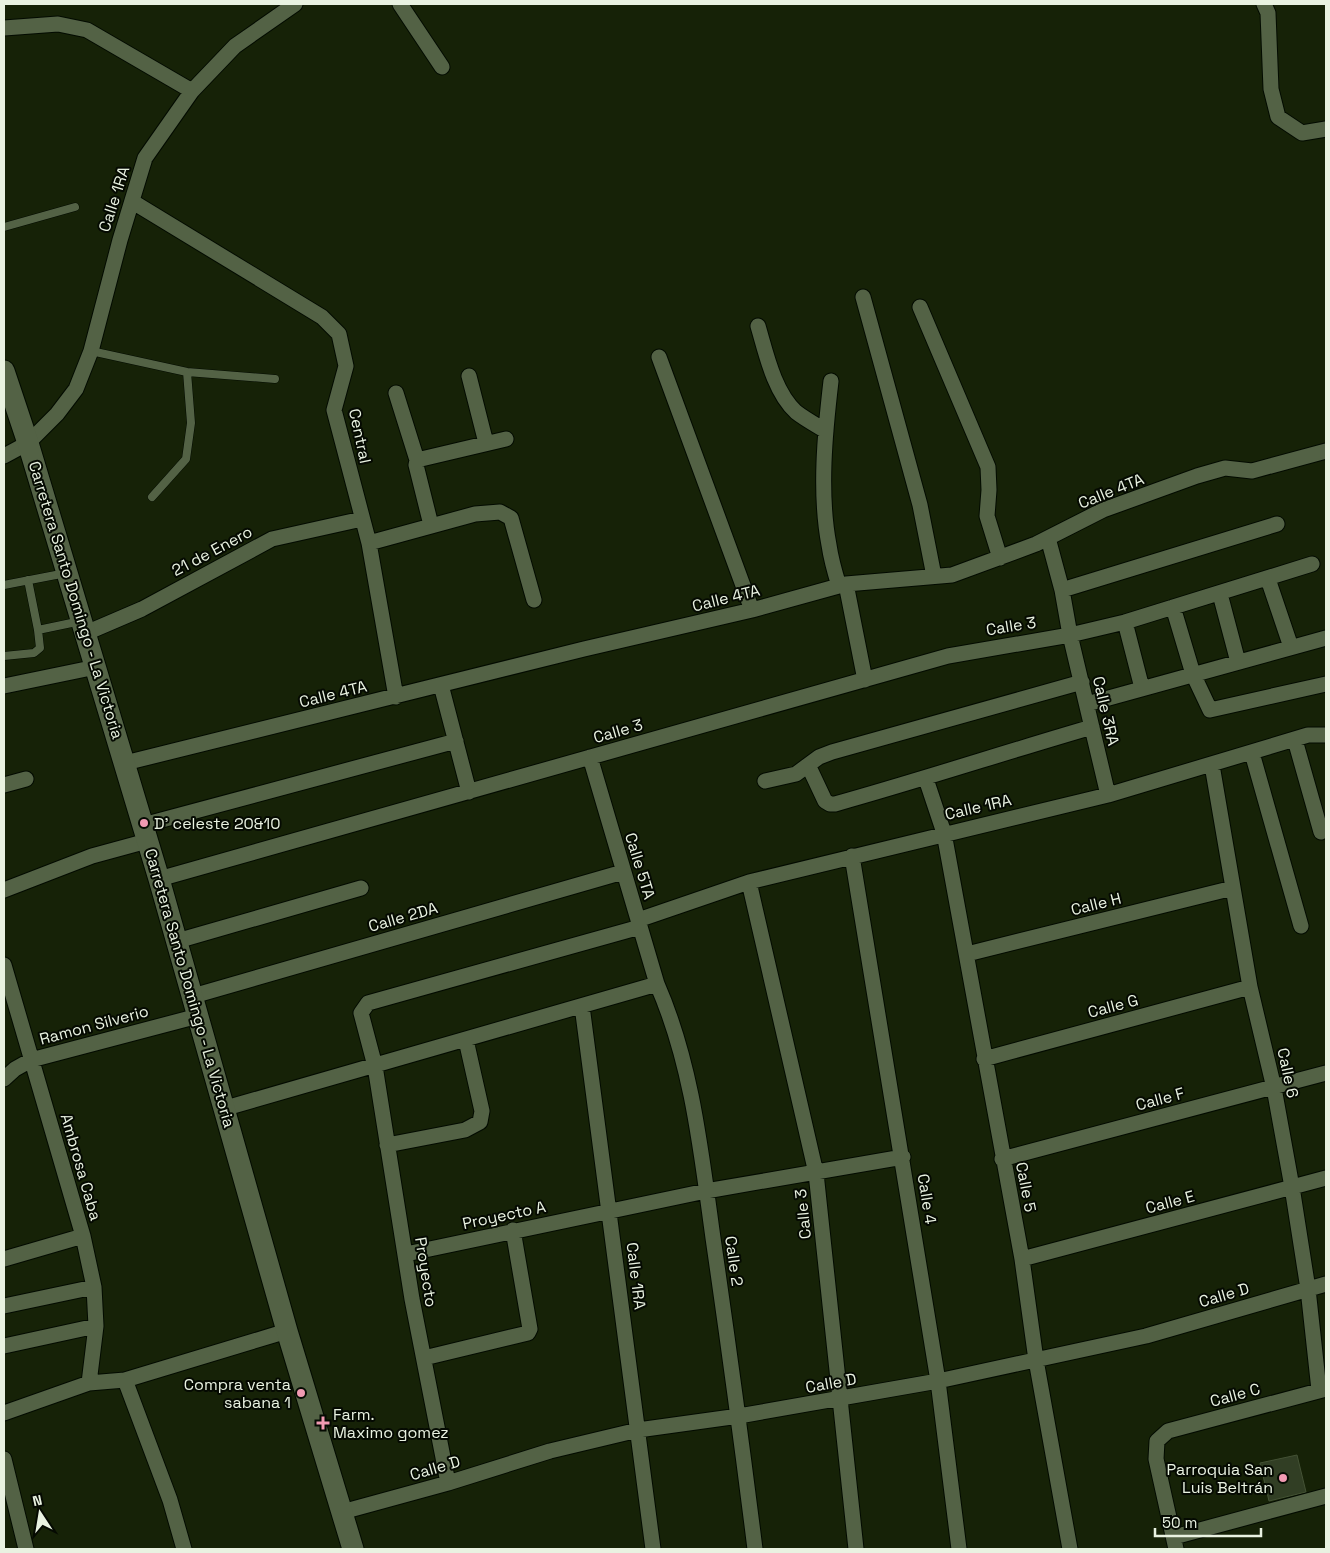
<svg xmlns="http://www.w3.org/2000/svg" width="1330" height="1553" font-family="'Space Grotesk',sans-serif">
	<rect width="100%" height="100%" fill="#162207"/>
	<path fill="#313e24" stroke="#445235" d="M1297,1455L1306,1492L1269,1501L1260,1463Z"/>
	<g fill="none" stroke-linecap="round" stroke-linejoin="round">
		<g stroke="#030b00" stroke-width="9">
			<path id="service" d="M4,227L75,207
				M91,351L187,372L275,379
				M152,497L186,459L191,423L187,372
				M28,580L38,630
				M4,585L66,573
				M4,656L34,653L40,648L38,630L81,621"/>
		</g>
		<g stroke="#030b00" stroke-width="17">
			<path id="minor" d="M400,4L442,67
				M1264,4L1268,13L1271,89L1278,117L1302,133L1326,129
				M4,28L58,24L87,30L192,91
				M133,202L322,317L339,334L346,366L334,410L369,543L396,697
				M863,297L920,505L934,576
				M920,307L988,467L989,490L987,516L1000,558
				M758,326C766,353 774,392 796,412C805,419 816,425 826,431
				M659,357L752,610
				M469,376L486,443
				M831,381C825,432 819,493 829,545C831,559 835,573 839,586
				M396,393L417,460
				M4,456L28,443L57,414L76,389L91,351L120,240L145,158L192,91L235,46L295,4
				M431,525L416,465L417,460L506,439
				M1048,538L1062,590L1070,635L1108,795
				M369,543L475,514L500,512L511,518L534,600
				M1268,579L1291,647
				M846,584L865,680
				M1062,590L1277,524
				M1220,594L1238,662
				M1173,607L1193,674L1210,710L1326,684
				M1125,622L1142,688
				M86,633L142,609L272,539L362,519
				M441,685L469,792
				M4,686L96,667
				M1087,704L1326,638
				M1295,740L1321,832
				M1252,753L1301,926
				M590,757L657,984C692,1064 701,1151 713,1238C728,1341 742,1445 755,1549
				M125,763L584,649L752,610L846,584L952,575L1036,544L1103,510L1197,476L1225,468L1252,471L1326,451
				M1212,765L1250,987L1274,1088L1292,1187L1308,1289L1319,1390
				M809,767L825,801L830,804H835C921,780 1006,752 1092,727
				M926,779L944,833L1022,1259L1036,1360L1070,1549
				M765,781L796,774L819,757L832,752L1082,682
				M4,785L26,779
				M143,825L456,741
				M852,856L938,1381L959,1549
				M159,879L948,656L1070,635L1125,622L1312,564
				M749,882L816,1173L856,1549
				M4,890L92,856L147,841
				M638,920L749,882L1108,795L1308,735H1326
				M177,941L361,888
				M967,954L1233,888
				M4,965L83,1236L94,1287L96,1326L89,1383
				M193,996L623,872
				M582,1006L653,1549
				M984,1059L1250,987
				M4,1079L15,1069L31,1060L198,1016
				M226,1108L657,984
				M387,1145L465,1130L480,1122L482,1111L466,1040
				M1002,1159L1326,1073
				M406,1254L706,1191L903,1157
				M4,1259L83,1236
				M1022,1259L1326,1178
				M4,1306L94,1287
				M4,1346L96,1326
				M424,1358L528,1333L530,1329L513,1230
				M125,1380L170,1500L184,1549
				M4,1413L89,1383L125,1380L287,1331
				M4,1459L26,1549
				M448,1483L412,1299L375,1066L361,1013L368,1003L640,927
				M342,1512L448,1483L550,1451L638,1430L739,1416L938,1381L1146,1336L1326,1284
				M1174,1537L1326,1496
				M1176,1549L1156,1459L1157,1441L1168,1431L1326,1389"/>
		</g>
		<g stroke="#030b00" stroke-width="23">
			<path id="secondary" d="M4,371L28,443L159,879L287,1331L353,1549"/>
		</g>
		<use href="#service" stroke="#536245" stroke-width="8"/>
		<use href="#minor" stroke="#536245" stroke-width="15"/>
		<use href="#secondary" stroke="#536245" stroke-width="21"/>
	</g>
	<g fill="#f19ab2" stroke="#050a02" stroke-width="2">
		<circle cx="144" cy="823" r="5"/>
		<circle cx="301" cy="1393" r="5"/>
		<path d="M320.5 1415.5h5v5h5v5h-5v5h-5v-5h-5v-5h5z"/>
		<circle cx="1283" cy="1478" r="5"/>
	</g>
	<g text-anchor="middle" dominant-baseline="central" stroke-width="4" stroke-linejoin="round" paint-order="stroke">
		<g font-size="16" fill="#e9f2e1" stroke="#050a02">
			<text transform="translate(114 199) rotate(-72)">Calle 1RA</text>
			<text transform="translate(360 436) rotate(78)">Central</text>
			<text transform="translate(1111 491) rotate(-22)">Calle 4TA</text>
			<text transform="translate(212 551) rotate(-28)">21 de Enero</text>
			<text transform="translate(726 598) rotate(-14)">Calle 4TA</text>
			<text transform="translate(76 600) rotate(73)">Carretera Santo Domingo - La Victoria</text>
			<text transform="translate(1011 626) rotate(-9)">Calle 3</text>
			<text transform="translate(333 694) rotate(-14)">Calle 4TA</text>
			<text transform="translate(1106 711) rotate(77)">Calle 3RA</text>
			<text transform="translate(618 731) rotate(-16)">Calle 3</text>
			<text transform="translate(978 807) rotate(-13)">Calle 1RA</text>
			<text transform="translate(640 866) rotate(73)">Calle 5TA</text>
			<text transform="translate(1096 904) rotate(-14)">Calle H</text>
			<text transform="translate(403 917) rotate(-16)">Calle 2DA</text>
			<text transform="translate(190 988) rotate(74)">Carretera Santo Domingo - La Victoria</text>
			<text transform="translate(1113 1006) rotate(-15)">Calle G</text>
			<text transform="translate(94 1025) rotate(-15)">Ramon Silverio</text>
			<text transform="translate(1288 1073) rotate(78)">Calle 6</text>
			<text transform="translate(1160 1099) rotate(-15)">Calle F</text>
			<text transform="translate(81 1167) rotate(74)">Ambrosa Caba</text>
			<text transform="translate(1026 1187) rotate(79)">Calle 5</text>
			<text transform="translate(927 1199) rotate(81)">Calle 4</text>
			<text transform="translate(1170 1202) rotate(-15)">Calle E</text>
			<text transform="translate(803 1214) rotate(-96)">Calle 3</text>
			<text transform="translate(504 1215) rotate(-12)">Proyecto A</text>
			<text transform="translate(734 1261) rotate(82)">Calle 2</text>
			<text transform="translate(426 1272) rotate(81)">Proyecto</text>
			<text transform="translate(636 1276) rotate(83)">Calle 1RA</text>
			<text transform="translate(1224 1295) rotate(-16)">Calle D</text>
			<text transform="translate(831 1383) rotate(-10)">Calle D</text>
			<text transform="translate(1235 1395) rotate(-15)">Calle C</text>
			<text transform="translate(435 1468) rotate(-16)">Calle D</text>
		</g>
		<g font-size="16" fill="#e9f2e1" stroke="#050a02" text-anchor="start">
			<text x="154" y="823">D’ celeste 20&amp;10</text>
			<text x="291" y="1384" text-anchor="end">Compra venta<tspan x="291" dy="18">sabana 1</tspan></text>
			<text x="333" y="1414">Farm.<tspan x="333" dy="18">Maximo gomez</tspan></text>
			<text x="1273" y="1469" text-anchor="end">Parroquia San<tspan x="1273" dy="18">Luis Beltrán</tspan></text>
		</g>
	</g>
	<rect width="1330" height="1553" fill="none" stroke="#e9f2e1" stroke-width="10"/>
	<g transform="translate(40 1513) rotate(348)" stroke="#050a02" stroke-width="4" paint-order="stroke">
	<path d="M0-4L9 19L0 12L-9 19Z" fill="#e9f2e1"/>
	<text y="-8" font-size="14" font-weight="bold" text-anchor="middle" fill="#e9f2e1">N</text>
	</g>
	<path d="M1155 1528v8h106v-8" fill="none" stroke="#e9f2e1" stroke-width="2.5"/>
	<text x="1162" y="1528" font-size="15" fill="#e9f2e1" stroke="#050a02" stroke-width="4" paint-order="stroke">50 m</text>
</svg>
